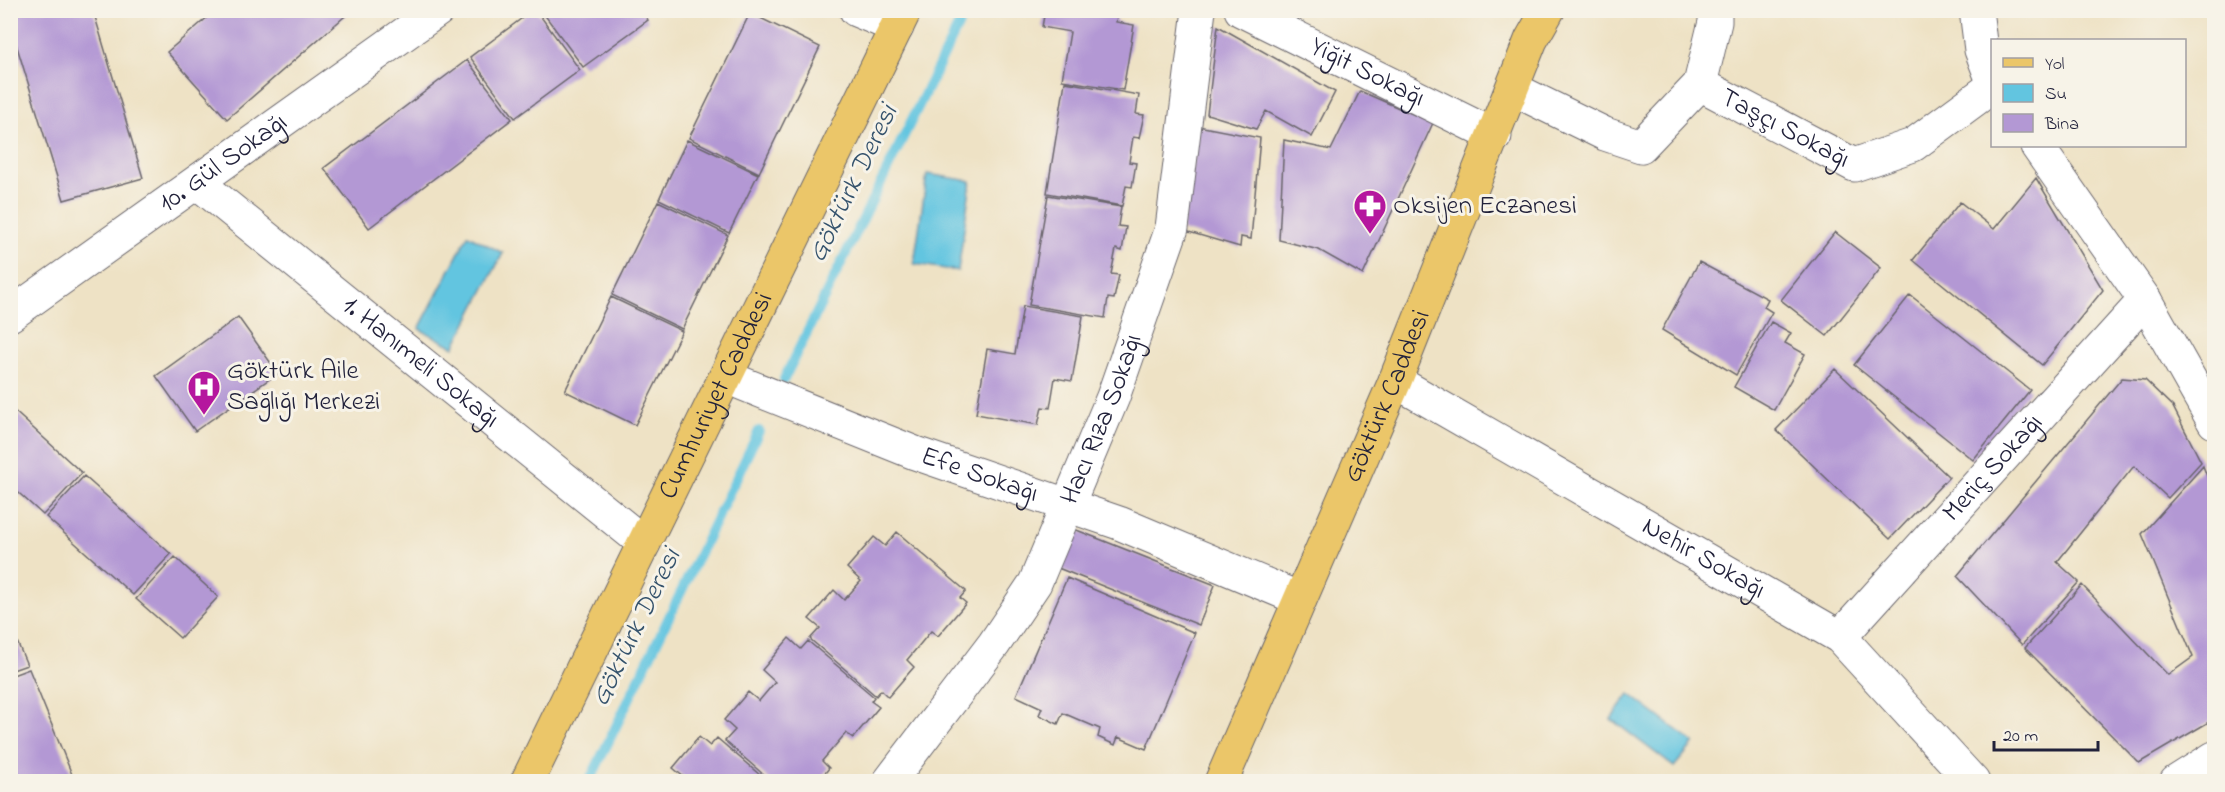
<svg xmlns="http://www.w3.org/2000/svg" width="2225" height="792" font-family="'Indie Flower',sans-serif">
	<rect width="100%" height="100%" fill="#f7f3e8"/>
	<filter id="ink" filterUnits="userSpaceOnUse"><feTurbulence type="fractalNoise" baseFrequency=".0167" numOctaves="2"/><feDisplacementMap in="SourceGraphic" scale="12" xChannelSelector="R" yChannelSelector="G"/><feConvolveMatrix kernelMatrix="1 2 1 2 8 2 1 2 1" color-interpolation-filters="sRGB"/></filter>
	<filter id="wash" filterUnits="userSpaceOnUse"><feTurbulence type="fractalNoise" baseFrequency=".008" numOctaves="4" result="noise"/><feDisplacementMap in="SourceGraphic" scale="24" xChannelSelector="R" yChannelSelector="G"/><feGaussianBlur stdDeviation="1.35" result="paint"/><feColorMatrix in="noise" values="0 0 0 0 0 0 0 0 0 0 0 0 0 0 0 0 0 1.4 0 .05"/><feComposite in="paint" operator="in"/></filter>
	<g filter="url(#wash)">
		<rect width="100%" height="100%" fill="#eee2c5"/>
		<path fill="#62c5e0" stroke="#42748e" stroke-width="1.5" d="M927,174L971,181L958,271L914,264Z
			M468,235L503,253L454,347L419,329Z
			M1629,694L1694,743L1674,767L1611,719Z"/>
		<g fill="none" stroke-linecap="round" stroke-linejoin="round">
			<path stroke="#62c5e0" stroke-width="10" d="M784,379L966,10
				M589,782L759,431"/>
		</g>
		<g id="blocks">
			<path fill="#b398d4" d="M10,10H93L143,178L64,200L10,24Z
				M216,10H352L227,119L167,52Z
				M533,10H536L580,70L515,118L470,57Z
				M541,10H641L648,20L583,67Z
				M1045,10H1118L1116,22L1134,25L1123,90L1062,80L1070,32L1042,27Z
				M750,13L820,47L759,173L689,138Z
				M1218,26L1335,92L1312,137L1266,111L1256,129L1207,114Z
				M467,60L512,119L369,228L324,168Z
				M1065,82L1139,95L1136,114L1144,115L1139,138L1133,137L1129,162L1136,163L1132,187L1126,186L1122,206L1047,193Z
				M1360,91L1433,123L1363,275L1319,250L1279,240L1284,140L1331,150Z
				M1198,126L1260,138L1251,239L1241,237L1240,247L1182,230Z
				M687,140L758,174L729,233L659,199Z
				M2036,178L2103,290L2042,365L1913,260L1960,202L1994,229Z
				M1048,195L1121,207L1118,226L1126,227L1122,251L1116,249L1111,274L1119,275L1114,299L1108,298L1105,318L1029,305Z
				M658,201L728,235L682,329L612,295Z
				M1835,232L1881,268L1827,336L1781,300Z
				M1699,262L1768,299L1764,307L1772,312L1736,375L1662,330Z
				M1910,295L2030,390L1973,460L1854,365Z
				M611,297L682,331L635,425L565,391Z
				M1023,306L1083,316L1072,381L1055,378L1050,408L1042,407L1038,425L976,414L987,349L1015,354Z
				M238,317L278,373L195,431L156,376Z
				M1771,322L1791,333L1785,343L1805,354L1774,410L1734,387Z
				M1835,369L1949,477L1890,539L1776,430Z
				M2122,378L2145,380L2173,407L2201,462L2168,498L2134,466L2057,562L2079,582L2022,645L1957,576Z
				M10,407L82,473L43,515L10,485Z
				M2203,466L2214,494V719L2139,763L2025,648L2082,585L2168,675L2193,657L2142,534Z
				M84,476L171,554L133,595L46,517Z
				M1074,529L1215,585L1199,625L1058,568Z
				M897,532L966,591L960,598L966,603L938,636L931,631L907,660L914,667L888,697L881,690L876,696L810,639L820,628L809,619L834,590L844,600L861,581L847,568L874,537L885,546Z
				M175,557L218,597L180,638L136,599Z
				M1067,578L1195,633L1146,749L1118,737L1115,745L1098,737L1100,729L1063,713L1058,724L1039,715L1042,708L1016,696Z
				M10,625L27,665L10,671Z
				M789,638L801,649L808,641L874,697L871,701L879,707L853,738L846,733L822,761L829,768L818,782H772L725,741L735,730L724,720L748,692L759,701L775,682L762,670Z
				M29,669L73,777L61,782H14L10,773V676Z
				M699,737L710,746L717,738L768,782H684L686,779L673,768Z"/>
		</g>
	</g>
	<g filter="url(#ink)">
		<use href="#blocks" fill-opacity="0" stroke="#69656b" stroke-width="1.5"/>
		<g fill="none" stroke-linecap="round" stroke-linejoin="round">
			<g stroke="#69656b" stroke-width="35">
				<g id="minor">
					<path d="M856,10L897,27"/>
					<path id="s1" d="M1241,10L1495,136"/>
					<path d="M1976,10L1981,50L1992,79"/>
					<path id="s2" d="M1700,84L1854,165L1913,145L1992,87"/>
					<path d="M1513,89L1605,134L1641,146L1700,84L1715,22V10"/>
					<path d="M2037,146L2145,300L2214,422"/>
					<path id="s3" d="M198,183L644,543"/>
					<path id="s4" d="M10,315L438,10"/>
					<path id="s5" d="M726,377L915,453L1119,523L1300,599"/>
					<path id="s6" d="M1395,381L1840,637L1973,782"/>
					<path id="s7" d="M1840,637L2145,300"/>
					<path id="s8" d="M889,782L994,644L1035,583L1113,397L1172,228L1199,10"/>
					<path d="M2176,782L2214,758"/>
				</g>
			</g>
			<g stroke="#69656b" stroke-width="35">
				<g id="major">
					<path id="s9" d="M527,782L905,10"/>
					<path id="s10" d="M1221,782L1395,381L1531,40L1548,10"/>
				</g>
			</g>
			<use href="#minor" stroke="#fff" stroke-width="33"/>
			<use href="#major" stroke="#ebc669" stroke-width="33"/>
		</g>
	</g>
	<defs>
		<g id="pharmacy-pin" transform="scale(1.725)"><path d="M0 17L-7.5 6A9.5 9.5 0 1 1 7.5 6Z" fill="#b5179e" stroke="#f7f3e8"/><path d="M-2-6h4v4h4v4h-4v4h-4v-4h-4v-4h4Z" fill="#fff"/></g>
		<g id="hospital-pin" transform="scale(1.725)"><path d="M0 17L-7.5 6A9.5 9.5 0 1 1 7.5 6Z" fill="#b5179e" stroke="#f7f3e8"/><path d="M-5-5h3v3.5h4V-5h3V5h-3V1.5h-4V5h-3Z" fill="#fff"/></g>
	</defs>
	<g fill-rule="evenodd">
		<use href="#pharmacy-pin" x="1370" y="206"/>
		<use href="#hospital-pin" x="204" y="387"/>
	</g>
	<g text-anchor="middle" dominant-baseline="central" stroke-width="6" stroke-linejoin="round" paint-order="stroke">
		<g font-size="27" fill="#22223b" stroke="#f7f3e8">
			<text stroke="none"><textPath href="#s1" startOffset="141">Yiğit Sokağı</textPath></text>
			<text stroke="none"><textPath href="#s2" startOffset="96">Taşçı Sokağı</textPath></text>
			<text stroke="none"><textPath href="#s4" startOffset="262">10. Gül Sokağı</textPath></text>
			<text stroke="none"><textPath href="#s3" startOffset="286">1. Hanımeli Sokağı</textPath></text>
			<text stroke="none"><textPath href="#s9" startOffset="430">Cumhuriyet Caddesi</textPath></text>
			<text stroke="none"><textPath href="#s10" startOffset="420">Göktürk Caddesi</textPath></text>
			<text stroke="none"><textPath href="#s8" startOffset="424">Hacı Rıza Sokağı</textPath></text>
			<text stroke="none"><textPath href="#s7" startOffset="228">Meriç Sokağı</textPath></text>
			<text stroke="none"><textPath href="#s5" startOffset="272">Efe Sokağı</textPath></text>
			<text stroke="none"><textPath href="#s6" startOffset="356">Nehir Sokağı</textPath></text>
		</g>
		<g font-size="27" fill="#22223b" stroke="#f7f3e8" text-anchor="start">
			<text x="1393" y="206">Oksijen Eczanesi</text>
			<text x="227" y="371">Göktürk Aile<tspan x="227" dy="31">Sağlığı Merkezi</tspan></text>
		</g>
		<g font-size="28" font-style="italic" fill="#35536d" stroke="#f7f3e8">
			<text transform="translate(854 184) rotate(-64)">Göktürk Deresi</text>
			<text transform="translate(637 628) rotate(-64)">Göktürk Deresi</text>
		</g>
	</g>
	<rect width="2225" height="792" fill="none" stroke="#f7f3e8" stroke-width="36"/>
	<rect x="1991" y="39" width="195" height="108" fill="#f7f3e8" stroke="#a29fa3" stroke-width="1.5"/>
	<rect x="2003" y="58" width="30" height="9" fill="#ebc669" stroke="#a29fa3" stroke-width="1.5"/>
	<text x="2045" y="69" font-size="18" fill="#22223b">Yol</text>
	<rect x="2003" y="84" width="30" height="18" fill="#62c5e0" stroke="#a29fa3" stroke-width="1.5"/>
	<text x="2045" y="99" font-size="18" fill="#22223b">Su</text>
	<rect x="2003" y="114" width="30" height="18" fill="#b398d4" stroke="#a29fa3" stroke-width="1.5"/>
	<text x="2045" y="129" font-size="18" fill="#22223b">Bina</text>
	<path d="M1994 741v9h104v-9" fill="none" stroke="#22223b" stroke-width="3"/>
	<text x="2003" y="741" font-size="18" fill="#22223b" stroke="#f7f3e8" stroke-width="4.5" paint-order="stroke">20 m</text>
</svg>
